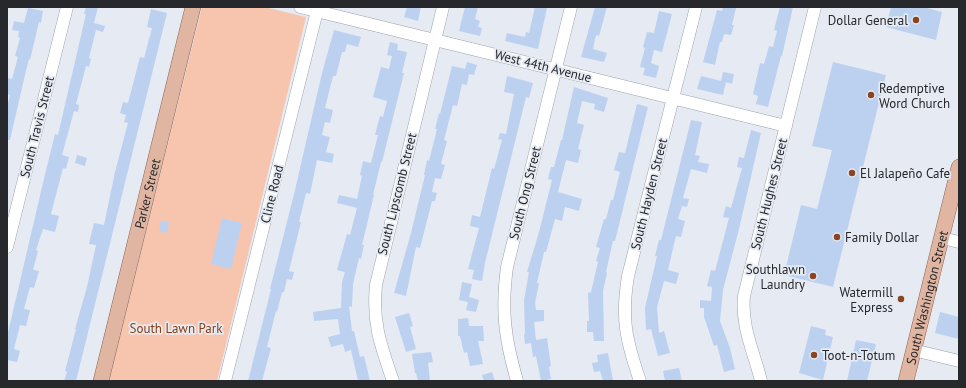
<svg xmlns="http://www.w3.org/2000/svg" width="966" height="388" font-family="'PT Sans',sans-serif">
	<rect width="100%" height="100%" fill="#e5eaf3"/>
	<path fill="#f7c4ae" d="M202,7H264L306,17L217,381H109Z"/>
	<path fill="#bcd1f0" d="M86,7H98L94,23L105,26L103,32L96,30L89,58L91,59L89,67L86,66L76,104L79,105L78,112L74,111L62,155L69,157L66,169L63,168L51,214L59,216L55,232L43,229L36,250L38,251L33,270L39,271L34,288L30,287L24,309L30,310L26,326L20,325L14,349L20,351L17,362L7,360V337L42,187L55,134L58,135L64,109L86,14H84Z
		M407,7H421L418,21L404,17Z
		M465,7H478L475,19L480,21L478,27L482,28L480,36L459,31Z
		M535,7L547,8L538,49L505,41L507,33L525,37L526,32L529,33Z
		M595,7H607L599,36L596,35L593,49L607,53L604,62L581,57Z
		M723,7L736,8L732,25H734L731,35L724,34L722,42H720L715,65L703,62L717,10L722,11Z
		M780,7H793L782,56H781L768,107L756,104L758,96L753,94L760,63L764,64L769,46L773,47L777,31L774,30Z
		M891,7H923L942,12L936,40L886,27Z
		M28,8L43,11L41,23L39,22L30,60L29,59L24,79L10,140H7V107L10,95L7,94V84L8,78L12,79L18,57L15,56L20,38L18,37L19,31L12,30L14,21L24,23Z
		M151,9L167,13L76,381H64L67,372L65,371L76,329H75L87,287L96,245L89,244L91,235L94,223L104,225L115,172L128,123L124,122L126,115L120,113L123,102L128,103L140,57L144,58L152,28L147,27Z
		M659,11L672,14L662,52L654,50L651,63L659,66L656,78L643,75L645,68L640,67L645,48L643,47L647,32L654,33Z
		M334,30L361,37L358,47L347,44L345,52H342L336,76H333L325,108L333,110L330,123L325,122L322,135L330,137L326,152L334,154L332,163L317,160L310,194L306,193L299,222H301L289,271L294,272L292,280L287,279L284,292H282L277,312L276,311L267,347L271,348L262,381H248L271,289H270L295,190L322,73Z
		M390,42L398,44L397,50L407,52L402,73H404L382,162H381L373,195H374L362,245H364L361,259L359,258L353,284L352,307L349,306L352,331H354L360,357L364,356L370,381H358L351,350L345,352L343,344L331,347L328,337L340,334L338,319L314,321L313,312L341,308L342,282L345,272L337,270L347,234L350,235L357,208L337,203L339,195L357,199L362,176L360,175L363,161L371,163L378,135H375L380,116L383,117L387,101L373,97L381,67L389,69L392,56L387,55Z
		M467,62L477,65L474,75L469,74L467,85L462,84L457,106L453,105L444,140L447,141L441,164L445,165L441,179L435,178L432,192L437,193L435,201H432L420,248L416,247L406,296L394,293L411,233L425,175H424L427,160L429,161L437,129H435L439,113L440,114L452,66L465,69Z
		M833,62L886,75L833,287L784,275L801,205L817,209L832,150L812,146Z
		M723,72L734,74L732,84L726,82L723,95L697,89L701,76L721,81Z
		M507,76L533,83L529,98L526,97L485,263L482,281L472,279L474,270L468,269L479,228L470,226L472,215L480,217L492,168L494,169L502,140L498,139L500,133L506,134L514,94L504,92Z
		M574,87L608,98L604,112L594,109L595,104L582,101L577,123L584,125L578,149L581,150L578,163L566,160L558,192L582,199L579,211L565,207L562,221L555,219L546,252H544L537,283H539L535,303L536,310H544V321L534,322L536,340L547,338L551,366L549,367L551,379L541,381L536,356L533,357L531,343L525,344L524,334H525L524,300L529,272H527L539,232L552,180L548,179L551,167H554L561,140H562Z
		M637,104L648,107L615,241H613L606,272L607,273L603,291L604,341H594L593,332H587V321H589L588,293L591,292L598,262L596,261L600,248L596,247L604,219H606L611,200H613L620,172L614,170L619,152L625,153Z
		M691,120L702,122L695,155L700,156L698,162L709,164L707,173L691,169L683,198L689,199L687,207L682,206L678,219L685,221L681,237L676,236L668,270L679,273L676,284L664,281L657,307L659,333L664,331L670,353L658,356L651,329L646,330L645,308L657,256H655L659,240H661Z
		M751,130L761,133L739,229L723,290L720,321L730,348L735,369L724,372L717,345L714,346L704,317V308H700V300L711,301L712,287L707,286L711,270L715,271L729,218L723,217L726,206L731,208L742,168L737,167L739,157L744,158Z
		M77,155L87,158L85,166L75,163Z
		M222,218L242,223L231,269L211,264Z
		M161,220L169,222L167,233L159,231Z
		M462,282L472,284L469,297L479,300L476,312L466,310L468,302L459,300Z
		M940,312L959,317V339L935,333Z
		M409,313L413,326L410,327L416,349L406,352L395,317Z
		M468,318L469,326H483L484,341H478L483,364L470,366L467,352L464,353L460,336H458V319Z
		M811,326L826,330L825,335L833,337L823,380L799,373Z
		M856,340L876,344L867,381H847Z
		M431,352L433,362L428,363L430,381H418L416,373H415L412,354Z
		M608,353L613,381H603L600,371L594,372L592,363L598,362L597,355Z
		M679,368L682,381H665L663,371Z
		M492,372L495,381H484L482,375Z"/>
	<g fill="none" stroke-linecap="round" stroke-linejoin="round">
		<g stroke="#9ca1a9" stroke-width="13">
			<path id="minor" d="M300,7L786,126
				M942,238L959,242
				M7,247L67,7
				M913,350L959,361
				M225,381L318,7
				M393,381C381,346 372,323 376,285L443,7
				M517,381C505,339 501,311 507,267L571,7
				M640,381C626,340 621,319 628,276L696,7
				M761,381C754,352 741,327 744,296L815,7"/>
		</g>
		<g stroke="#92644f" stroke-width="16">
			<g id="major">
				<path id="s1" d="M101,381L193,7"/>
				<path id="s2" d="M906,381L959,167"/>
			</g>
		</g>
		<use href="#minor" stroke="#fff" stroke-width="12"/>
		<use href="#major" stroke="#e0b5a1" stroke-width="15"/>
	</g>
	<g fill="#8b4421" stroke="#e5eaf3" stroke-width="1.5">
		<circle cx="916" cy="20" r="4"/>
		<circle cx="871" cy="95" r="4"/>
		<circle cx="852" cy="173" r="4"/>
		<circle cx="837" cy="237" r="4"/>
		<circle cx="813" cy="276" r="4"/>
		<circle cx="901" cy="299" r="4"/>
		<circle cx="814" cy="355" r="4"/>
	</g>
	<g text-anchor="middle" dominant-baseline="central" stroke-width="3.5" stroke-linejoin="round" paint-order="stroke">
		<g font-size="13" fill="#26282b" stroke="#e5eaf3" text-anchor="start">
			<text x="908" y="20" text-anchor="end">Dollar General</text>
			<text x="879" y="88">Redemptive<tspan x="879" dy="15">Word Church</tspan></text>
			<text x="860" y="173">El Jalapeño Cafe</text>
			<text x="845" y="237">Family Dollar</text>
			<text x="805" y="269" text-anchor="end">Southlawn<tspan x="805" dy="15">Laundry</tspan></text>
			<text x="893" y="292" text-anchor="end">Watermill<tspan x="893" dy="15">Express</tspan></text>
			<text x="822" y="355">Toot-n-Totum</text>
		</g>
		<g font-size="13" fill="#26282b" stroke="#e5eaf3">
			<text transform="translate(543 66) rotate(14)">West 44th Avenue</text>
			<text transform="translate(37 127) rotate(-76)">South Travis Street</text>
			<text transform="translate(525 193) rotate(-76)">South Ong Street</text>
			<text stroke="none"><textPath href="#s1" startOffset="193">Parker Street</textPath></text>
			<text transform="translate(272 194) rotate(-76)">Cline Road</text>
			<text transform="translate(397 194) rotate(-76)">South Lipscomb Street</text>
			<text transform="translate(649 194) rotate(-76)">South Hayden Street</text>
			<text transform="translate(769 194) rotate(-76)">South Hughes Street</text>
			<text stroke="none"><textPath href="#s2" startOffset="86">South Washington Street</textPath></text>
		</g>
		<g font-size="13" fill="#8c3b0d" stroke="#e5eaf3">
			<text x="176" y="328">South Lawn Park</text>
		</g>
	</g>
	<rect width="966" height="388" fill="none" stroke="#26282b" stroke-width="16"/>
</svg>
